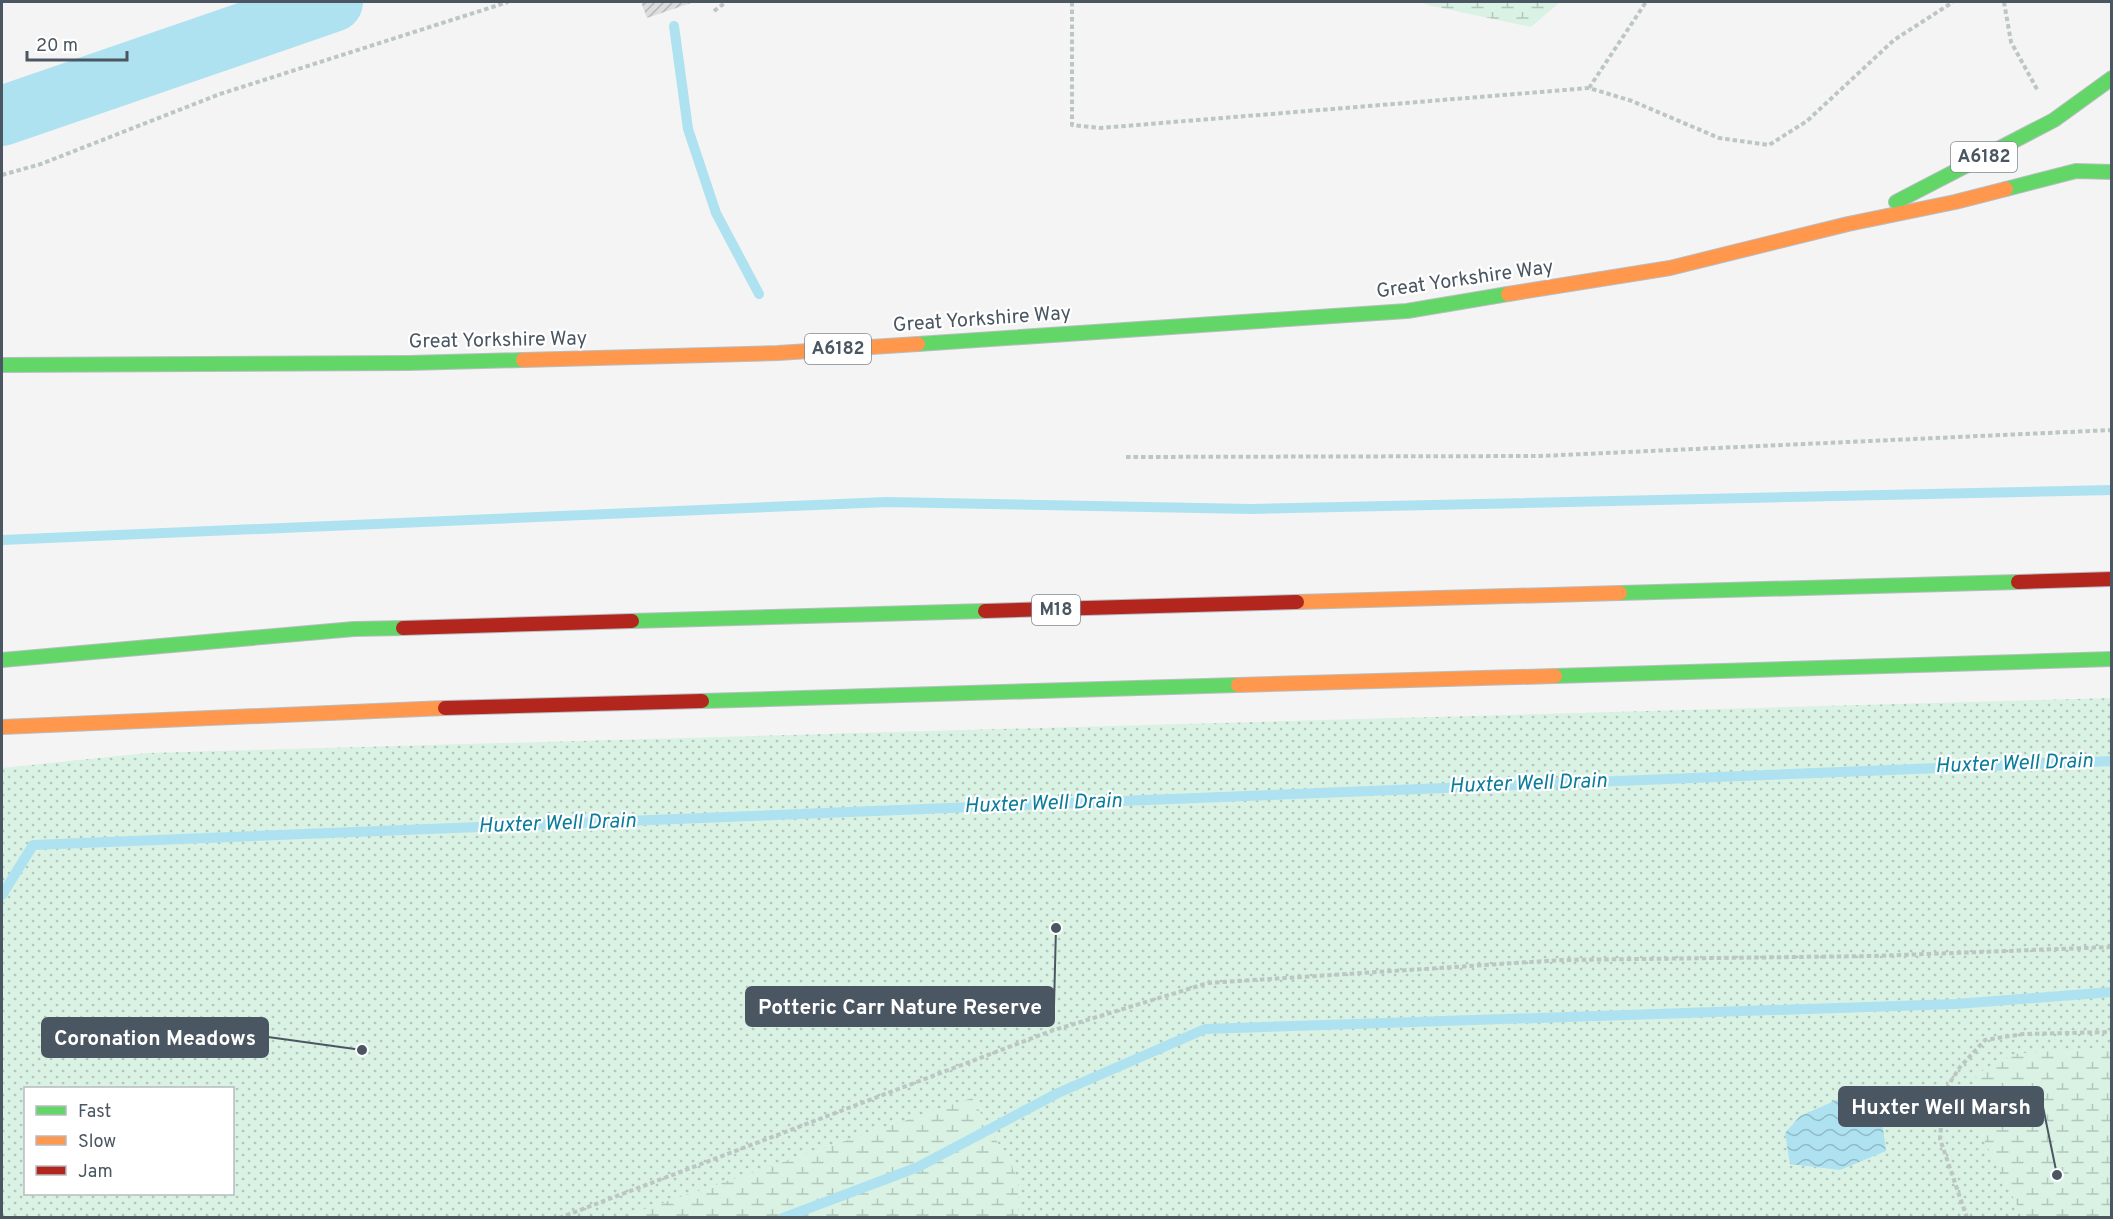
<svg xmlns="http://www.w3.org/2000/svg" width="2113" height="1219" font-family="Overpass,sans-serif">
	<defs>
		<pattern id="grass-dots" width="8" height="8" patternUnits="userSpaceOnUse" patternTransform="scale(1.5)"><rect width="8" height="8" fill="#d9f2e3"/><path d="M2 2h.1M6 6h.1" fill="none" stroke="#b2c7bb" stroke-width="1.8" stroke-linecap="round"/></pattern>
		<pattern id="wetland-marsh" width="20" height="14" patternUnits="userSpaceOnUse" patternTransform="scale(1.5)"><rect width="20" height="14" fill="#d9f2e3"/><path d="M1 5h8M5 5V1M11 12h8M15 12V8" fill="none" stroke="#b2c7bb"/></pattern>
		<pattern id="water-waves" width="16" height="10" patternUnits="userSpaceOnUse" patternTransform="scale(1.5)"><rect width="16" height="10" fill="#aee2f0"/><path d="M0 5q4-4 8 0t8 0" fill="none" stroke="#90bac6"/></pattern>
		<pattern id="building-hatch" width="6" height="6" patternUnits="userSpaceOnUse" patternTransform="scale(1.5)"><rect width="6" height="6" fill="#ddddde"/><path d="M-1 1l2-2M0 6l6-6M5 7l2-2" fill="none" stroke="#b5b6b7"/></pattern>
	</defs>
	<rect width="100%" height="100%" fill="#f4f4f4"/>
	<path fill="url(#grass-dots)" fill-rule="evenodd" d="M2111,698V1217H2V768L148,753ZM26,1088H232V1194H26Z"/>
	<path fill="url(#wetland-marsh)" d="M1421,2H1560L1531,27L1428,5Z
		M2083,1048H2111V1217H2023L1980,1132L1976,1074L2015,1054Z
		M972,1098L1018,1178V1217H621Z"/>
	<path fill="url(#water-waves)" d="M1846,1096L1880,1105L1886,1151L1840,1170L1790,1164L1785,1133L1800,1116Z"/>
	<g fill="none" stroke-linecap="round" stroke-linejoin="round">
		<path stroke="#aee2f0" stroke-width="10" d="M674,26L688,129L716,213L759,294
			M2,540L887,502L1251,509L2112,490
			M2,895L33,845L2112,761
			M783,1218L918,1167L1058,1093L1205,1029L1956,1004L2112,992"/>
		<path stroke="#aee2f0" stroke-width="60" d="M2,116L333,2"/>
	</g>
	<path fill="url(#building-hatch)" d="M641,2H694L647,18Z"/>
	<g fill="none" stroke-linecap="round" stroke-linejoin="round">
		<g stroke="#b9bec3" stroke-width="16">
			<path id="fast" d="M2006,189L2076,171L2112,172
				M1896,202L2054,120L2112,78
				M918,344L1407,311L1508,294
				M2,365L409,363L523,360
				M1620,593L2018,582
				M632,621L985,611
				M2,660L354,629L403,628
				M1555,676L2112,659
				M702,701L1238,685"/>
		</g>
		<g stroke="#b9bec3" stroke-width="16">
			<path id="slow" d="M1508,294L1670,268L1848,224L1955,202L2006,189
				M523,360L778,353L918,344
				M1297,602L1620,593
				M1238,685L1555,676
				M2,727L445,708"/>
		</g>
		<g stroke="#b9bec3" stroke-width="16">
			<path id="jam" d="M2018,582L2112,579
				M985,611L1297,602
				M403,628L632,621
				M445,708L702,701"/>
		</g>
		<path stroke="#bcc7c4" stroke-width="4" stroke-dasharray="4.5 3" stroke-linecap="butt" d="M1072,2V125L1100,128L1589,88L1632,101L1719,138L1769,145L1807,121L1894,40L1953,2
			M2004,2L2011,42L2038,91
			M714,11L726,2
			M1589,88L1646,2
			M2,175L41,164L220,94L508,2
			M1126,457L1540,456L2112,430
			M559,1218L1051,1031L1208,983L1562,960L1874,956L2112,947
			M1967,1218L1940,1139L1944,1092L1960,1067L1985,1040L2023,1034L2112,1032"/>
		<use href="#fast" stroke="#63d668" stroke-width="14"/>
		<use href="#slow" stroke="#ff974d" stroke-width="14"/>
		<use href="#jam" stroke="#b3261e" stroke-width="14"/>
	</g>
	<g text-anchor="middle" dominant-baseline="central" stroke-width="4.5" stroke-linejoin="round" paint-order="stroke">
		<g fill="#fff" stroke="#808990" stroke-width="1.5">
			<rect x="1951" y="142" width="66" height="30" rx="4.5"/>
			<rect x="805" y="334" width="66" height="30" rx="4.5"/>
			<rect x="1032" y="595" width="48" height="30" rx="4.5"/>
		</g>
		<g font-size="18" font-weight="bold" fill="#4a5661">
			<text x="1984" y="157">A6182</text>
			<text x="838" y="349">A6182</text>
			<text x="1056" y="610">M18</text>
		</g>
		<g font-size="20" fill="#4a5661" stroke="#fff">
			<text transform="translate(1465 280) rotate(-8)">Great Yorkshire Way</text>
			<text transform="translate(982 320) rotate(-4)">Great Yorkshire Way</text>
			<text transform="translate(498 341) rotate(-1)">Great Yorkshire Way</text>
		</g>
		<g font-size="21" font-style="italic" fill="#0c7c9b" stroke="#fff">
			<text transform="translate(2014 764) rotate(-2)">Huxter Well Drain</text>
			<text transform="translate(1528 784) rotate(-2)">Huxter Well Drain</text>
			<text transform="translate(1043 804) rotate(-2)">Huxter Well Drain</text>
			<text transform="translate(557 824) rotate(-2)">Huxter Well Drain</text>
		</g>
	</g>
	<path fill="none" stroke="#4a5661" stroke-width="2" d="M1056 928L1054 1006M362 1050L268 1037M2057 1175L2043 1107"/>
	<g fill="#4a5661" stroke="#fff" stroke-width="2">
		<circle cx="1056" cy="928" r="6"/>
		<circle cx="362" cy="1050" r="6"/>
		<circle cx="2057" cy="1175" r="6"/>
	</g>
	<g fill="#4a5661" stroke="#4a5661" stroke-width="2">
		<rect x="746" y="987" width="308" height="39" rx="6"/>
		<rect x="42" y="1018" width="226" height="39" rx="6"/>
		<rect x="1839" y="1087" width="204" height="39" rx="6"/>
	</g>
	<g font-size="21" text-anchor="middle" font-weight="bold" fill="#fff">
		<text x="900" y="1014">Potteric Carr Nature Reserve</text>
		<text x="155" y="1045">Coronation Meadows</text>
		<text x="1941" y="1114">Huxter Well Marsh</text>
	</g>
	<rect width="2113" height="1219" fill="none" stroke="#4a5661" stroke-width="6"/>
	<rect x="24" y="1087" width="210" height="108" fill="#ffffff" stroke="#b7bbc0" stroke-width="1.5"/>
	<rect x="36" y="1106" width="30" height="9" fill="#63d668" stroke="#b7bbc0" stroke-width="1.5"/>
	<text x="78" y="1117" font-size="18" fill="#4a5661">Fast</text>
	<rect x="36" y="1136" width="30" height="9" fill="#ff974d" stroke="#b7bbc0" stroke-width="1.5"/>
	<text x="78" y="1147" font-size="18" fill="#4a5661">Slow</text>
	<rect x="36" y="1166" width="30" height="9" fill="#b3261e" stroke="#b7bbc0" stroke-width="1.5"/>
	<text x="78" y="1177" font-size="18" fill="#4a5661">Jam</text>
	<path d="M27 51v9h100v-9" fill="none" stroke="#4a5661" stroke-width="3"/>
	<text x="36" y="51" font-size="18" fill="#4a5661" stroke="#ffffff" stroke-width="4.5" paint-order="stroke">20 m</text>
</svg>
